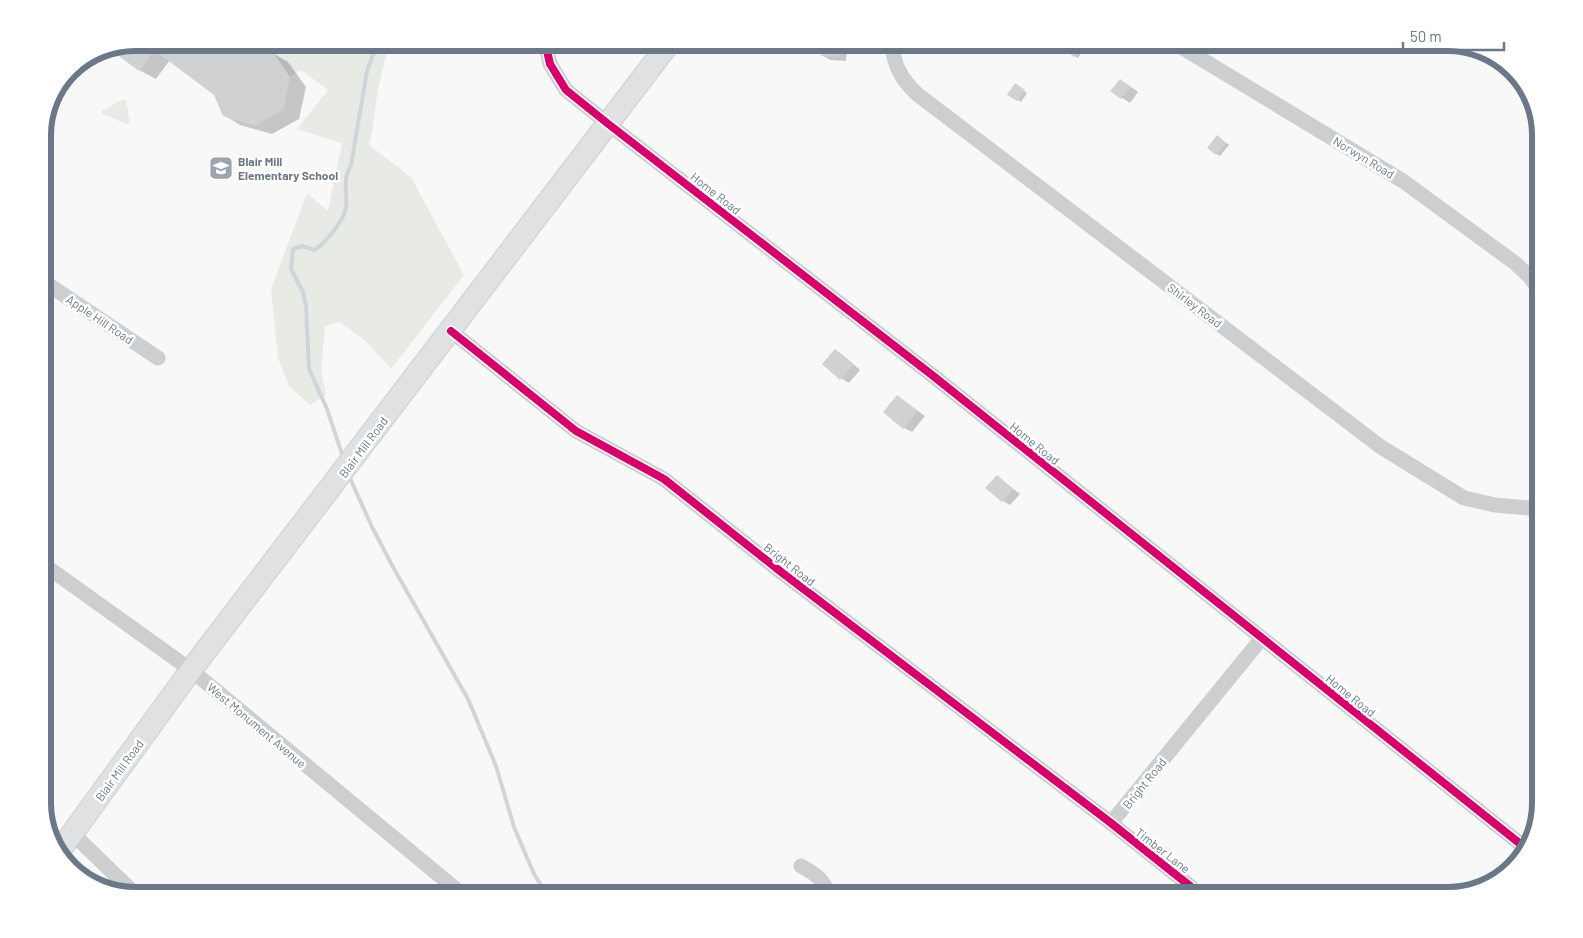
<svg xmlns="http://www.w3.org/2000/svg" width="1583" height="938" font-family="Barlow,sans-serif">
	<rect width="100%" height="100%" fill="#f8f8f8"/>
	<path fill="#e7eae5" d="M236,43H389L378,89L372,131L369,145L411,177L464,275L391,369L366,341L340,322L325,326L321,371L326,395L310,405L289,386L278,358L271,289L307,193L328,211L342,143L297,129L328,90L301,70L290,77L272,51L242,47Z
		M123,99L126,100L130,123L127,124L102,114V111Z"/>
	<path fill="#0003" d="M135,42H238L246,48L271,52L288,62L306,87L299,119L272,134L240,125L224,115L215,94L170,60L156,79L139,70L109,48Z
		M823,42H839L847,47L846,61L830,60L822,55Z
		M1078,42L1085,47L1078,58L1074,56Z
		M1015,85L1027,93L1021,102L1009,94Z
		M1128,85L1138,92L1130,103L1112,91Z
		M1221,139L1229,145L1220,156L1209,148Z
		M835,350L843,355L860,370L849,383L841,378Z
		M897,396L925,416L912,432L904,428Z
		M997,476L1020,494L1010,505L1003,501Z"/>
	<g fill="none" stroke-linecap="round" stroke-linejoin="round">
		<path stroke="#cfd5d9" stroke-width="4" d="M343,457L327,409L309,369L306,306L303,292L291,269L293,249L302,246L315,250C326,242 344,221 346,207C347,197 345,189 346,179C346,175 349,169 351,165L367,71L378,42
			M349,476L372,527L393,567L468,699L496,766L514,827L534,874L547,895"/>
	</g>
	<path fill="#d0d1d2" d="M135,42H236L242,47L272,51L290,77L283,110L255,126L223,116L214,95L154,50L139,71L108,48Z
		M822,42H839V57L821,56Z
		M1071,42H1083L1074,57L1065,51Z
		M1120,79L1131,87L1121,99L1110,91Z
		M1015,83L1025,90L1017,101L1007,95Z
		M1217,135L1226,143L1216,155L1207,148Z
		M835,349L853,365L840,380L822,364Z
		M897,395L918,411L903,429L883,412Z
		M997,475L1013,489L1002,502L985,488Z"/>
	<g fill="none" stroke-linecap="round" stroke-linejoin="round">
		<g stroke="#d5d6d7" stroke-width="24">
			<path id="secondary" d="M58,853L191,670L670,42"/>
		</g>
		<path stroke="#cdcecf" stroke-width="15" d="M545,42L550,64L566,90L607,123L932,375L1528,850
			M892,42C893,64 901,79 917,94L1381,447L1464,498L1495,505L1540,509
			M1173,42L1403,181L1515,263L1530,277L1540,291
			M43,281L158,358
			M451,331L576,431L664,479L780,571L1111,823L1190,886L1198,895
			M43,564L191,670L463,895
			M1111,823L1262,638
			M73,834L136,895
			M801,866C814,873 825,880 828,895"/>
		<use href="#secondary" stroke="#e0e1e2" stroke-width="21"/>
		<g stroke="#fff" stroke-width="11">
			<path id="cycleway" d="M545,42L550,64L566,90L607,123L932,375L1528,850
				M451,331L576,431L664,479L780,571L1111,823L1190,886L1198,895"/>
		</g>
		<use href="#cycleway" stroke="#d6006c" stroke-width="8"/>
	</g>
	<defs>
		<g id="school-square" transform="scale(1.25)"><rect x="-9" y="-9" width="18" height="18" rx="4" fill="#9ca5af" stroke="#fff"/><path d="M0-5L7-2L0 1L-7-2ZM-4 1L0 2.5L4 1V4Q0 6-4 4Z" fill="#fff"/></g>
	</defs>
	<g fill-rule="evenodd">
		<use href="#school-square" x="221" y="168"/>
	</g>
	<g text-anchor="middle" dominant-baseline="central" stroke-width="5" stroke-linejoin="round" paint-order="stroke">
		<g font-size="12" fill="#6a7887" stroke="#fff">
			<text transform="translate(1364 157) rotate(31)">Norwyn Road</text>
			<text transform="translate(716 193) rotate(38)">Home Road</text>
			<text transform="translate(1195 305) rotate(37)">Shirley Road</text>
			<text transform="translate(100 319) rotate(34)">Apple Hill Road</text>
			<text transform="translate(1035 443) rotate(39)">Home Road</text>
			<text transform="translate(363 447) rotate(-53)">Blair Mill Road</text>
			<text transform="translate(790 564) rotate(38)">Bright Road</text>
			<text transform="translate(1351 695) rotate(39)">Home Road</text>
			<text transform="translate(257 725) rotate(40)">West Monument Avenue</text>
			<text transform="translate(119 770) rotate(-54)">Blair Mill Road</text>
			<text transform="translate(1144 783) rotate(-51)">Bright Road</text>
			<text transform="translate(1163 850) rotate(38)">Timber Lane</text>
		</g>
		<g font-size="12" font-weight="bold" fill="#6a7887" stroke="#fff" text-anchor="start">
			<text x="238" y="161">Blair Mill<tspan x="238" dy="14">Elementary School</tspan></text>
		</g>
	</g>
	<path d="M0 0H1583V938H0ZM135 51H1448A84 84 0 0 1 1532 135V803A84 84 0 0 1 1448 887H135A84 84 0 0 1 51 803V135A84 84 0 0 1 135 51Z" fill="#fff" fill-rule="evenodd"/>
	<path fill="none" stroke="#6a7887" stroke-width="6" d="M135 51H1448A84 84 0 0 1 1532 135V803A84 84 0 0 1 1448 887H135A84 84 0 0 1 51 803V135A84 84 0 0 1 135 51Z"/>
	<path d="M1403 42v8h101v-8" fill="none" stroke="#6a7887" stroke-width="2.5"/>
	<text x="1410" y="42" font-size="15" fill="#6a7887" stroke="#ffffff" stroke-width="4" paint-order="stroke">50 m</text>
</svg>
